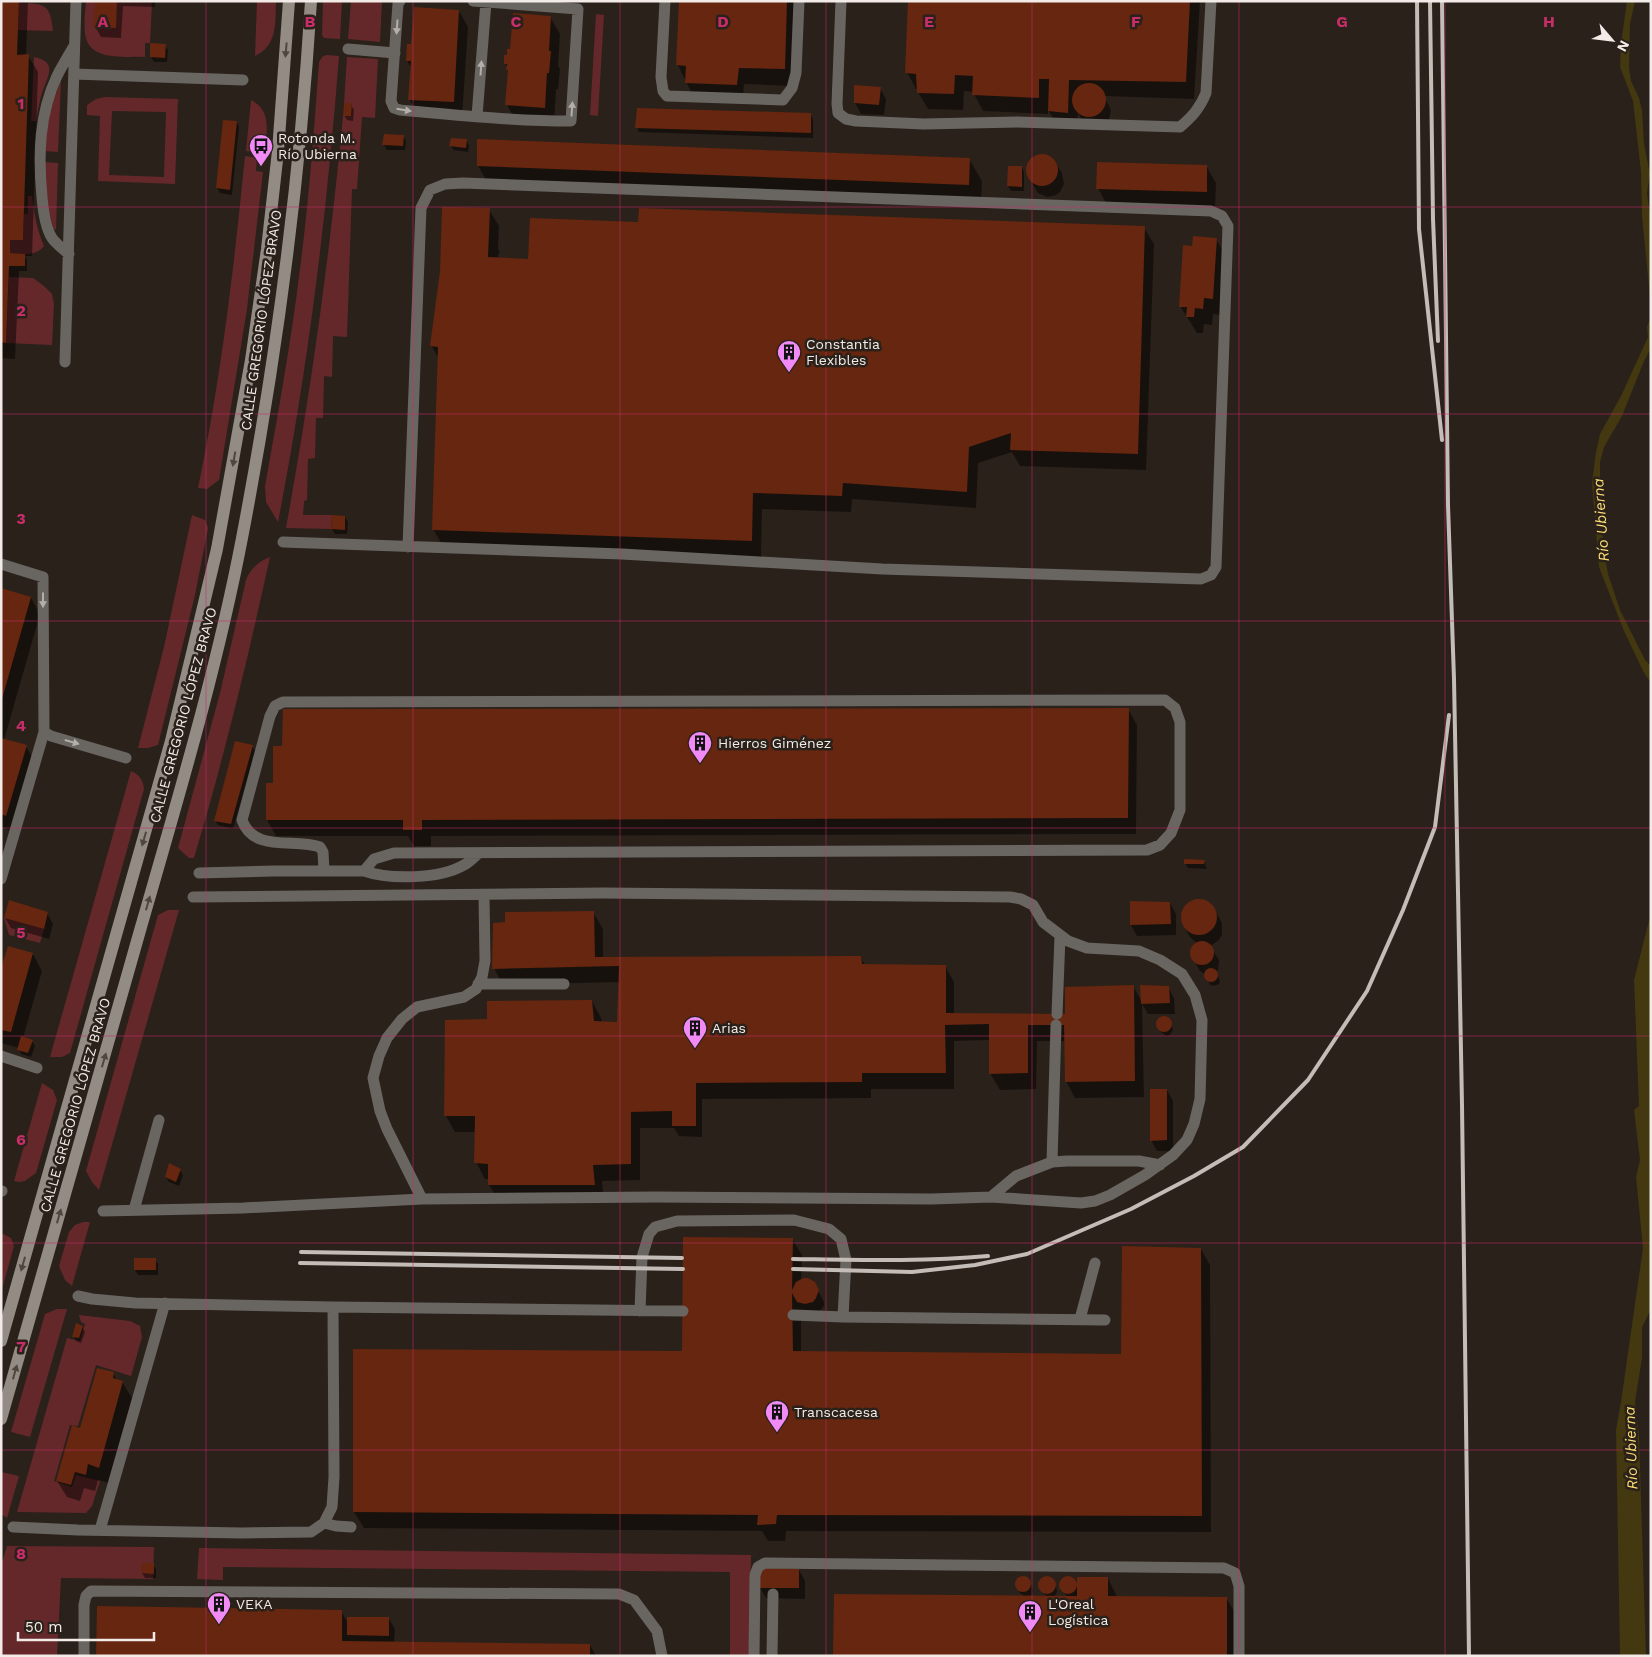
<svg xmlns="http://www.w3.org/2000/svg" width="1652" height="1657" font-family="'Work Sans',sans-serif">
	<rect width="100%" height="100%" fill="#2a211a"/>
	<path fill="#64282a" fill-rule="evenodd" d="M86,1H152L150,43H145V57C124,56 88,62 85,33C84,23 85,12 86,1Z
		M257,1H276C275,23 278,45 255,56Z
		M323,1H342L340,39L324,38L322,35Z
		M351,1H382L380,42L348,39Z
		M19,3C45,4 50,3 53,31L18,30Z
		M596,14L604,15L598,116L590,115Z
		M327,55L339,56C327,213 308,368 278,522L266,502L265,486C278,414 291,342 300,269C309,200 314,131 319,62L323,56Z
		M34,57C59,62 47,77 42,93C39,102 38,111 36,121H31Z
		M347,57L378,59L375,118L362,117L357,189H352L347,337L333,336L332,377L324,376L323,418H316L315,458L308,459L307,500L304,501L303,515H332L331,529L286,528C311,391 330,254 343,116H351L352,104L344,103Z
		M61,81L58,152L44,151L50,109Z
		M105,97L178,99L175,184L98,181L100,116L87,115V105L96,99ZM112,111L166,112L164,177L109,175Z
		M251,100C273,111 266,134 265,154L246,151Z
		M245,156L257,158L256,171L263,172L247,309L219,480L207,489L198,488C221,379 234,267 245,156Z
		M44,162L58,163L56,229L54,230L48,210Z
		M28,196H32C34,213 37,230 44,246C35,257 23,254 10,253V240H23L24,214H28Z
		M9,277L33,278L44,286L52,294L54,304L52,345L6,343Z
		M192,515L205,520L208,528L195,595L158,745L148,748H138L164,647Z
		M270,557C248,658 224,758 194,858H189L178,848L220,693L246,580C250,569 259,561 270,557Z
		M131,771C140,775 143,780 144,789L70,1053L62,1057H50Z
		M168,910H179L99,1190L92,1182L86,1171L158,915Z
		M4,918L44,929L40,943L9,935Z
		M42,1083L53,1090L57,1100L36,1173L25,1181L19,1182L14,1181Z
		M83,1222H90L72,1286L65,1280L59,1266L69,1232L75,1225Z
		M1,1233L11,1238L14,1246L1,1293Z
		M57,1309H67L30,1437L11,1432L45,1314Z
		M79,1315L130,1321L140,1326L142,1337L131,1376L96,1365L78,1426L70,1425L54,1481L72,1487L76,1475L100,1481L92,1506L86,1513L17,1512L67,1338L80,1341L85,1324L81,1322Z
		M1,1472L19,1476L7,1518L1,1514Z
		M7,1546L154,1547L153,1579L61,1578L57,1656H1V1566Z
		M199,1548L751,1555L749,1656H730V1572L223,1567V1580L197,1579Z"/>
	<path fill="#43380f" d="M1627,1H1635L1630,24L1629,68L1631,81L1639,98L1642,110L1644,144L1650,174L1647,193L1651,222V306L1642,216L1641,172L1633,101L1620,67L1621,44Z
		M1651,316V348L1644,361L1622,416L1604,447L1600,462V488L1603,543L1608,574L1620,610L1645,660L1651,666V683L1643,671L1624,631L1599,567L1592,483L1596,452L1600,434L1621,396L1648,337L1647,327Z
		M1651,913V1309L1642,1327V1358L1635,1402L1639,1435L1646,1656H1620L1616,1430L1621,1402L1643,1248L1636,1177L1640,1160L1634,1110L1639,1106L1634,980Z"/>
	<path fill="#0007" d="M1,1H28L26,56H28L38,72L32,256H25L27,260V271H19L15,359L1,358Z
		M96,1H155V7L123,6L121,38L101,37L95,26Z
		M680,1H797L794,86L744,84L743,96L692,94L678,65Z
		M910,1H1200L1194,99L1104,96L1111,110L1109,120H1082L1078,113L1077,129L1058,128L1048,109V114L983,111L974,94V92L964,91L963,110L928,109L918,92V89H916L907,72Z
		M459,11L468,27L462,118L419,116L409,99L411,67L407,61L413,46Z
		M550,17L560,34L558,66L560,69L558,89H556L554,124L516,121L507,105L509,72L505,63Z
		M165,45L168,50L167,62H154L151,57Z
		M856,86L880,88L886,99L884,115L861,114L855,103Z
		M351,105L354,110L353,121L347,120L344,115Z
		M810,114L813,119V138L639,132L637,127Z
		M237,122L239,127L232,195L220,193L217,188Z
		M403,136L406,141L405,150H387L384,145Z
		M466,140L469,145L468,152L454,150L451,146Z
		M479,140L969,159L982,181L981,207L491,188L478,166Z
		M1042,155L1052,158L1062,173L1064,184L1060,192L1056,195L1047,197L1038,193L1029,178L1027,168L1032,159Z
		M1206,166L1216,183L1215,208L1107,205L1098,188Z
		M1022,167L1024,172V191H1011L1008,186Z
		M489,210L499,226L498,248L500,253L498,254V259L529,260L639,223L1144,228L1154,244L1146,470L1020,466L1012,452L978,463L976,508L852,499L851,512L762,509L761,557L443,546L433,529L439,359L431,345Z
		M1216,239L1226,256L1222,315L1213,314L1212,325L1204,324L1203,333H1197L1180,306L1193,247Z
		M345,517L348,522L347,534H335L332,529Z
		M1,589L31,598L40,614L4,740L26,746L35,763L15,832L1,827Z
		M1128,709L1137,725L1136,834L431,836V846H414L408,836H276L267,820Z
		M252,746L255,751L233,829L218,825L215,820Z
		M1204,861L1207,869L1188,868L1185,863Z
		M1203,901L1213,907L1222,923V935L1219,940L1210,946L1219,960L1218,970L1216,972L1220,981L1219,984L1214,986L1210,985L1206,975L1200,971L1192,957V950L1197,943L1190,937L1184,926L1182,915L1187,905L1192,902Z
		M1170,903L1176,914V935L1137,936L1131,925Z
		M593,912L603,929V959L860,957L865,965L945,966L954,982V1014L1066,1016L1133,986L1142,1002L1168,987L1174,998L1175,1014H1148L1142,1004L1144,1097L1075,1098L1066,1081V1041H1037L1036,1089L1000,1090L990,1073V1040L954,1041V1089H871V1098L702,1099V1137L679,1136L674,1128H640V1180L602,1181L604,1202L499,1201L489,1185V1179H485L476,1162V1132H455L446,1116L489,1020L592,1001L601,1018L602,1022L619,1023L620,982L503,985L494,968Z
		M47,913L53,924L49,939L11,928L5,918Z
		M9,947L33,954L42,971L23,1038L32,1041L35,1046L31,1057L21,1054L19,1048L1,1043V973Z
		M1161,1018H1165L1169,1020L1172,1026L1173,1030L1170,1035L1166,1036L1161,1032L1158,1027L1157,1023Z
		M1167,1090L1173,1101V1151H1157L1151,1140Z
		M180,1170L183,1175L179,1186L169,1182L166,1177Z
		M792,1239L802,1255L801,1281L814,1283L824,1302V1306L819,1312L808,1314L801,1309V1352L1122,1355L1201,1249L1210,1265L1211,1532L786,1531L785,1541H768L762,1531L364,1528L354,1512L355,1350L684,1352Z
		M135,1259H155L158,1264V1275H138L135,1270Z
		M82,1327L85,1332L81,1343L76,1341L73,1336Z
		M113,1373L117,1381L122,1382L132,1398L109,1483L98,1480L95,1491L84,1488L80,1501L67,1497L57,1481Z
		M153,1565L156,1569V1578H145L142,1573Z
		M799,1570L805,1581V1599L766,1598L760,1588Z
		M1025,1577L1029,1580L1032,1585L1033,1593L1030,1597H1048L1044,1594L1039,1583L1042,1579L1047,1578L1053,1581L1056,1586L1057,1592L1054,1597H1067L1061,1585L1063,1581L1069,1578L1073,1580L1078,1589L1108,1578L1117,1597L1226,1598L1236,1614V1656H834L1024,1596L1020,1593L1016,1583L1020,1578Z
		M341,1611L348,1623L389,1619L395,1629L394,1643L590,1645L596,1656H97Z"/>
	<path fill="#66260f" d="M1,1H19L17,55L29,54L23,240H10V253L25,254V266H9L6,343L1,342Z
		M95,1H117L116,28L93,27Z
		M679,1H787L785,69L739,68L737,85L685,83L686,66L676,65Z
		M908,1H1190L1186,82L1069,80L1068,113L1048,111L1049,79H1039V98L972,95L973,76L955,75L954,94L917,93L916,74L905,73Z
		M414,7L459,10L454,102L408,100L411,61H406L407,44H411Z
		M513,13L551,16L549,51H551L549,73H547L545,108L505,105L508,70H506L507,64H504V55H507V49H510Z
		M150,43L166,44L165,58L150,57Z
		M1072 100a17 17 0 1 1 34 0a17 17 0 1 1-34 0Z
		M854,85L881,87L879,105L854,103Z
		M344,103H352L351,116H343Z
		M637,108L811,113V133L635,128Z
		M223,120L237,121L230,190L216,188Z
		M384,134L404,135L403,146L382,145Z
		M451,138L467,139L466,148L449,146Z
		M477,139L970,158L969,185L477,166Z
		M1026 170a16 16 0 1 1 32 0a16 16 0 1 1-32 0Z
		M1097,162L1207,165V192L1096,189Z
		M1008,166H1022V187L1007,186Z
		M442,207L490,208L488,257L528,259L530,218L638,222L639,208L1145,226L1138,454L1010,450L1011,433L969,447L967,492L843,483L842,496L753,493L752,541L432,530L438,347L430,346L440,271Z
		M1193,236L1217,238L1213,299L1204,298L1203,309L1195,308L1194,317H1186L1187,307H1179L1183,245L1192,246Z
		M332,515L345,516V530L331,529Z
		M1,588L31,597L2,699H1Z
		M1129,708L1128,818L422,820V830H403V820H266V783H273V746H282L283,709Z
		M1,738L27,745L6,816L1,814Z
		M235,741L253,745L231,824L214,821Z
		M1184,859L1205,860L1204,864H1184Z
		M1181 917a18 18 0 1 1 36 0a18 18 0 1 1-36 0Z
		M9,900L48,912L44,929L4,918Z
		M1130,901L1170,902L1171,924L1130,925Z
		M594,911L595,957L861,956L862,964L946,965V1013L1065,1014V987L1134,985L1135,1081L1065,1082L1064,1025H1028V1073L989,1074V1024L945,1025L946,1073H862V1082L696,1083V1126H672V1111L631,1112V1164L593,1165L595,1185H488V1164L474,1163L475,1116H444L445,1020L487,1019V1001L592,1000L594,1021L617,1022L619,966L492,969L493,923L505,922V912Z
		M1190 953a12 12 0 1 1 24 0a12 12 0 1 1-24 0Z
		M8,946L33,953L11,1032L1,1030V968Z
		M1204 975a7 7 0 1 1 14 0a7 7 0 1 1-14 0Z
		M1140,985L1169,986L1170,1003L1141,1004Z
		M1156 1024a8 8 0 1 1 16 0a8 8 0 1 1-16 0Z
		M21,1036L33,1040L28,1053L17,1050Z
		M1150,1089H1167V1140L1150,1141Z
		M169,1163L181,1169L176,1182L165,1177Z
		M683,1237L793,1238L792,1290L796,1282L803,1278H808L815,1282L819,1290L816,1298L813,1302L805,1304L797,1302L792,1293L793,1351L1121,1354L1122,1246L1201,1248L1202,1516L777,1515L776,1524L757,1525L758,1515L353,1512V1349L682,1351Z
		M134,1258H156V1270H134Z
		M76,1323L83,1326L79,1338L72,1337Z
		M97,1368L114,1372L113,1378L123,1381L99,1468L88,1464L86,1475L75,1472L71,1485L56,1481L72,1425L80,1428Z
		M141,1563H154V1574L141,1573Z
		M765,1568L799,1569V1588H758L759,1574Z
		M1015 1584a8 8 0 1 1 16 0a8 8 0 1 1-16 0Z
		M1038 1585a9 9 0 1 1 18 0a9 9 0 1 1-18 0Z
		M1059 1585a9 9 0 1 1 18 0a9 9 0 1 1-18 0Z
		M1077,1577H1108V1596L1227,1597V1656H833L834,1594L1077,1596Z
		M97,1606L342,1610V1641L590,1644V1656H96Z
		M347,1617H389V1636L347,1635Z"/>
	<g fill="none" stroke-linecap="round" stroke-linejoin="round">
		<path stroke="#696662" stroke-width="11" d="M400,1L398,4L391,101L394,108L400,110C457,115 514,121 571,121L578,9L473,1
			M665,1L661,77L663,91L667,96L783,100L792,88L796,73L799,1
			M841,1L837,104L838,113L846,119L856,121L924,124L1017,122L1180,127C1192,117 1200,108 1206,93L1211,1
			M348,49L395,53
			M74,74L243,80
			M477,116L486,2
			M69,254C63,249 56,244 52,238C45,227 43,209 42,197C38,156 39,114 57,76C62,66 68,56 74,46
			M65,362L76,1
			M283,542L622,554L882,569L1201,579L1211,575L1216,567L1228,226L1222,216L1211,211L463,183L445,184L430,190L421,208L408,547
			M1,564L43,577L44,732L51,736L126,758
			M364,871C390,880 440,879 464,865C470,862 474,857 479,853
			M199,873L273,871H364L374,859L394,853L1147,850L1160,845L1171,833L1180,810V722L1175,708L1165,700L283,702L275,706L270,716L242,820C254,853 294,838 320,847L323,852L324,871
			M1,879L44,732
			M478,984H564
			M1057,1014L1060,936
			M1,1056L37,1068
			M1052,1162L1056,1025
			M1,1191H2
			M991,1197L1016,1176L1052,1162L1067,1161H1139L1160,1165
			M422,1199L387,1129L380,1111L373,1078L379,1056L387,1038L402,1019L417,1007L464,997L476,989L482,977L485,961L484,895
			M134,1210L159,1120
			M103,1211L243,1208L422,1199L655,1197L932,1199L991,1197L1081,1203L1095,1201L1110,1195L1145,1175L1173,1155L1187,1140L1194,1124L1200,1099L1202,1020L1195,995L1182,974L1160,960L1139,951L1087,948L1068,941L1043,922L1033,905L1021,899L1010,897L603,893L193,897
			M78,1296L92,1299L135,1303L333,1307L683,1311
			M640,1311L642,1257L649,1234L655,1227L677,1221L794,1220L829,1229L841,1239L846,1260L843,1317L1105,1320
			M793,1315L843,1317
			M1080,1319L1095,1263
			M324,1523L336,1526L351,1527
			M13,1527L78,1530L242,1533L311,1532L324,1523L332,1507L334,1477L333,1307
			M100,1530L165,1303
			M84,1656V1605L86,1596L91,1591L619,1594L634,1600L657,1631L662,1656
			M754,1656L755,1575L758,1567L765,1563L1224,1568L1235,1573L1239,1586V1656
			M772,1656L773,1594"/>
		<path stroke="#928c85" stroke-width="12" d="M1,1341L171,741L217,549L251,360L267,249L278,151L289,1
			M1,1419C48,1255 95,1091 141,927C178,798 217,669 242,538C276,361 300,181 311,1"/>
		<path stroke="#c3bcb7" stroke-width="4" d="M1417,1L1419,229L1442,440
			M1430,1L1433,219L1438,341
			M1442,1L1448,505L1454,679L1462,1105L1469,1656
			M301,1252L682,1258
			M793,1259C858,1260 923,1262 988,1256
			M300,1263L683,1269
			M793,1269L912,1272L975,1265L1027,1254L1131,1209L1194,1176L1243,1147L1308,1080L1367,991L1403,910L1435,827L1449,715"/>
	</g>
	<defs><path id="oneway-solid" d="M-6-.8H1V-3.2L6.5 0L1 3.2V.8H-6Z" transform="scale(1.25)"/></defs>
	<g fill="#b4afab">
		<use href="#oneway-solid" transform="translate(397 27) rotate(94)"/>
		<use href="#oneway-solid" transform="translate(481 68) rotate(-86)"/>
		<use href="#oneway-solid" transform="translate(572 109) rotate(-86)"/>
		<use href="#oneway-solid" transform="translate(404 110) rotate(9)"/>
		<use href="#oneway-solid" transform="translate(43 600) rotate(90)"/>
		<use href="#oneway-solid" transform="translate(72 742) rotate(16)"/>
	</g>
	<g fill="#4e463f">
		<use href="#oneway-solid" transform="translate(286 50) rotate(95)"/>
		<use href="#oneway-solid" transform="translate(234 459) rotate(100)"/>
		<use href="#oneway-solid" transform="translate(144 839) rotate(106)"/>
		<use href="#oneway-solid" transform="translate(148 903) rotate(-74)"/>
		<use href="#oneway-solid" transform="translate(104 1060) rotate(-74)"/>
		<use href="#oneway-solid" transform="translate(59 1216) rotate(-74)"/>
		<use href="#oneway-solid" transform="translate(23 1264) rotate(106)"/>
		<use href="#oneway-solid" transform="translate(15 1372) rotate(-74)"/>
	</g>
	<path fill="none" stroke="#c72d69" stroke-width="1" stroke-opacity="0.55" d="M206,1V1656M413,1V1656M620,1V1656M826,1V1656M1032,1V1656M1239,1V1656M1445,1V1656M1,207H1651M1,414H1651M1,621H1651M1,828H1651M1,1036H1651M1,1243H1651M1,1450H1651"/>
	<defs>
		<g id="bus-pin" transform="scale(1.25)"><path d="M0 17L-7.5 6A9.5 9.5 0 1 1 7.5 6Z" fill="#f18af5" stroke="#2a211a"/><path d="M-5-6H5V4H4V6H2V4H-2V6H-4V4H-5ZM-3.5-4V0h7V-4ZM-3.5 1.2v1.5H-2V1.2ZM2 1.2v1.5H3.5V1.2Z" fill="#111"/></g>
		<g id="building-pin" transform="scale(1.25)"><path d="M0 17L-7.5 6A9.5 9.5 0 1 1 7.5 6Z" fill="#f18af5" stroke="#2a211a"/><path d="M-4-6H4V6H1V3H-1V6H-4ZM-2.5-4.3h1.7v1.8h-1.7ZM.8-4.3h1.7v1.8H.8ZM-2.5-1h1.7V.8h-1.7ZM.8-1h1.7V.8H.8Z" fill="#111"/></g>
	</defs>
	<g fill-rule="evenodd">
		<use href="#bus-pin" x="261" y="146"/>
		<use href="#building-pin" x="789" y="352"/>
		<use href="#building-pin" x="700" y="743"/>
		<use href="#building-pin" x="695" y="1028"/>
		<use href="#building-pin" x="777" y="1412"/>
		<use href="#building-pin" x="219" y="1604"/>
		<use href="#building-pin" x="1030" y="1612"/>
	</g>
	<g text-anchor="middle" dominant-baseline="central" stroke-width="5" stroke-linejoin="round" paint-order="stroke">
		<g font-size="14" fill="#f2ebe7" stroke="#2a211a" text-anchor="start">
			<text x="278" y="138">Rotonda M.<tspan x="278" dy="16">Río Ubierna</tspan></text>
			<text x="806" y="344">Constantia<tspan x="806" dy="16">Flexibles</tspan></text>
			<text x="718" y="743">Hierros Giménez</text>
			<text x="712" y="1028">Arias</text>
			<text x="794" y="1412">Transcacesa</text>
			<text x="236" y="1604">VEKA</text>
			<text x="1048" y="1604">L'Oreal<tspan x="1048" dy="16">Logística</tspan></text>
		</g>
		<g font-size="14" fill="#f2ebe7" stroke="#2a211a">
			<text transform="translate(261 320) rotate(-82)">CALLE GREGORIO LÓPEZ BRAVO</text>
			<text transform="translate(183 715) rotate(-75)">CALLE GREGORIO LÓPEZ BRAVO</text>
			<text transform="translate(75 1105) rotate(-74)">CALLE GREGORIO LÓPEZ BRAVO</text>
		</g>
		<g font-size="15" font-style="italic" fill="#fcde75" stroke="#2a211a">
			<text transform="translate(1601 520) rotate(-94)">Río Ubierna</text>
			<text transform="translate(1631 1448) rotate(-92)">Río Ubierna</text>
		</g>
	</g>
	<g font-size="16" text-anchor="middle" font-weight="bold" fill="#c72d69" stroke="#2a211a" stroke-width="5" stroke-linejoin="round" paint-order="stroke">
		<text x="103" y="27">A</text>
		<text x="310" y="27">B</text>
		<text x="516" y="27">C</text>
		<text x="723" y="27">D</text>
		<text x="929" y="27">E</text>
		<text x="1136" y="27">F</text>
		<text x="1342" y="27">G</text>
		<text x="1549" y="27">H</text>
		<text x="21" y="109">1</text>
		<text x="21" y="316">2</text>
		<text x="21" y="524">3</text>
		<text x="21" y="731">4</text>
		<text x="21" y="938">5</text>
		<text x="21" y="1145">6</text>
		<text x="21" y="1352">7</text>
		<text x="21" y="1559">8</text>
	</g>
	<rect width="1652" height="1657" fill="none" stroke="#f2ebe7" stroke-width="5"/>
	<g transform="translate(1612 40) rotate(118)" stroke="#2a211a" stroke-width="4" paint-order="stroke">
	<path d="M0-4L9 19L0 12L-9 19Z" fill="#f2ebe7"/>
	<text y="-8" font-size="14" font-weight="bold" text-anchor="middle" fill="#f2ebe7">N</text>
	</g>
	<path d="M18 1632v8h136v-8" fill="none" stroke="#f2ebe7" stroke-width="2.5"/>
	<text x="25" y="1632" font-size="15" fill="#f2ebe7" stroke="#2a211a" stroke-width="4" paint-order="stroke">50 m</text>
</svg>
